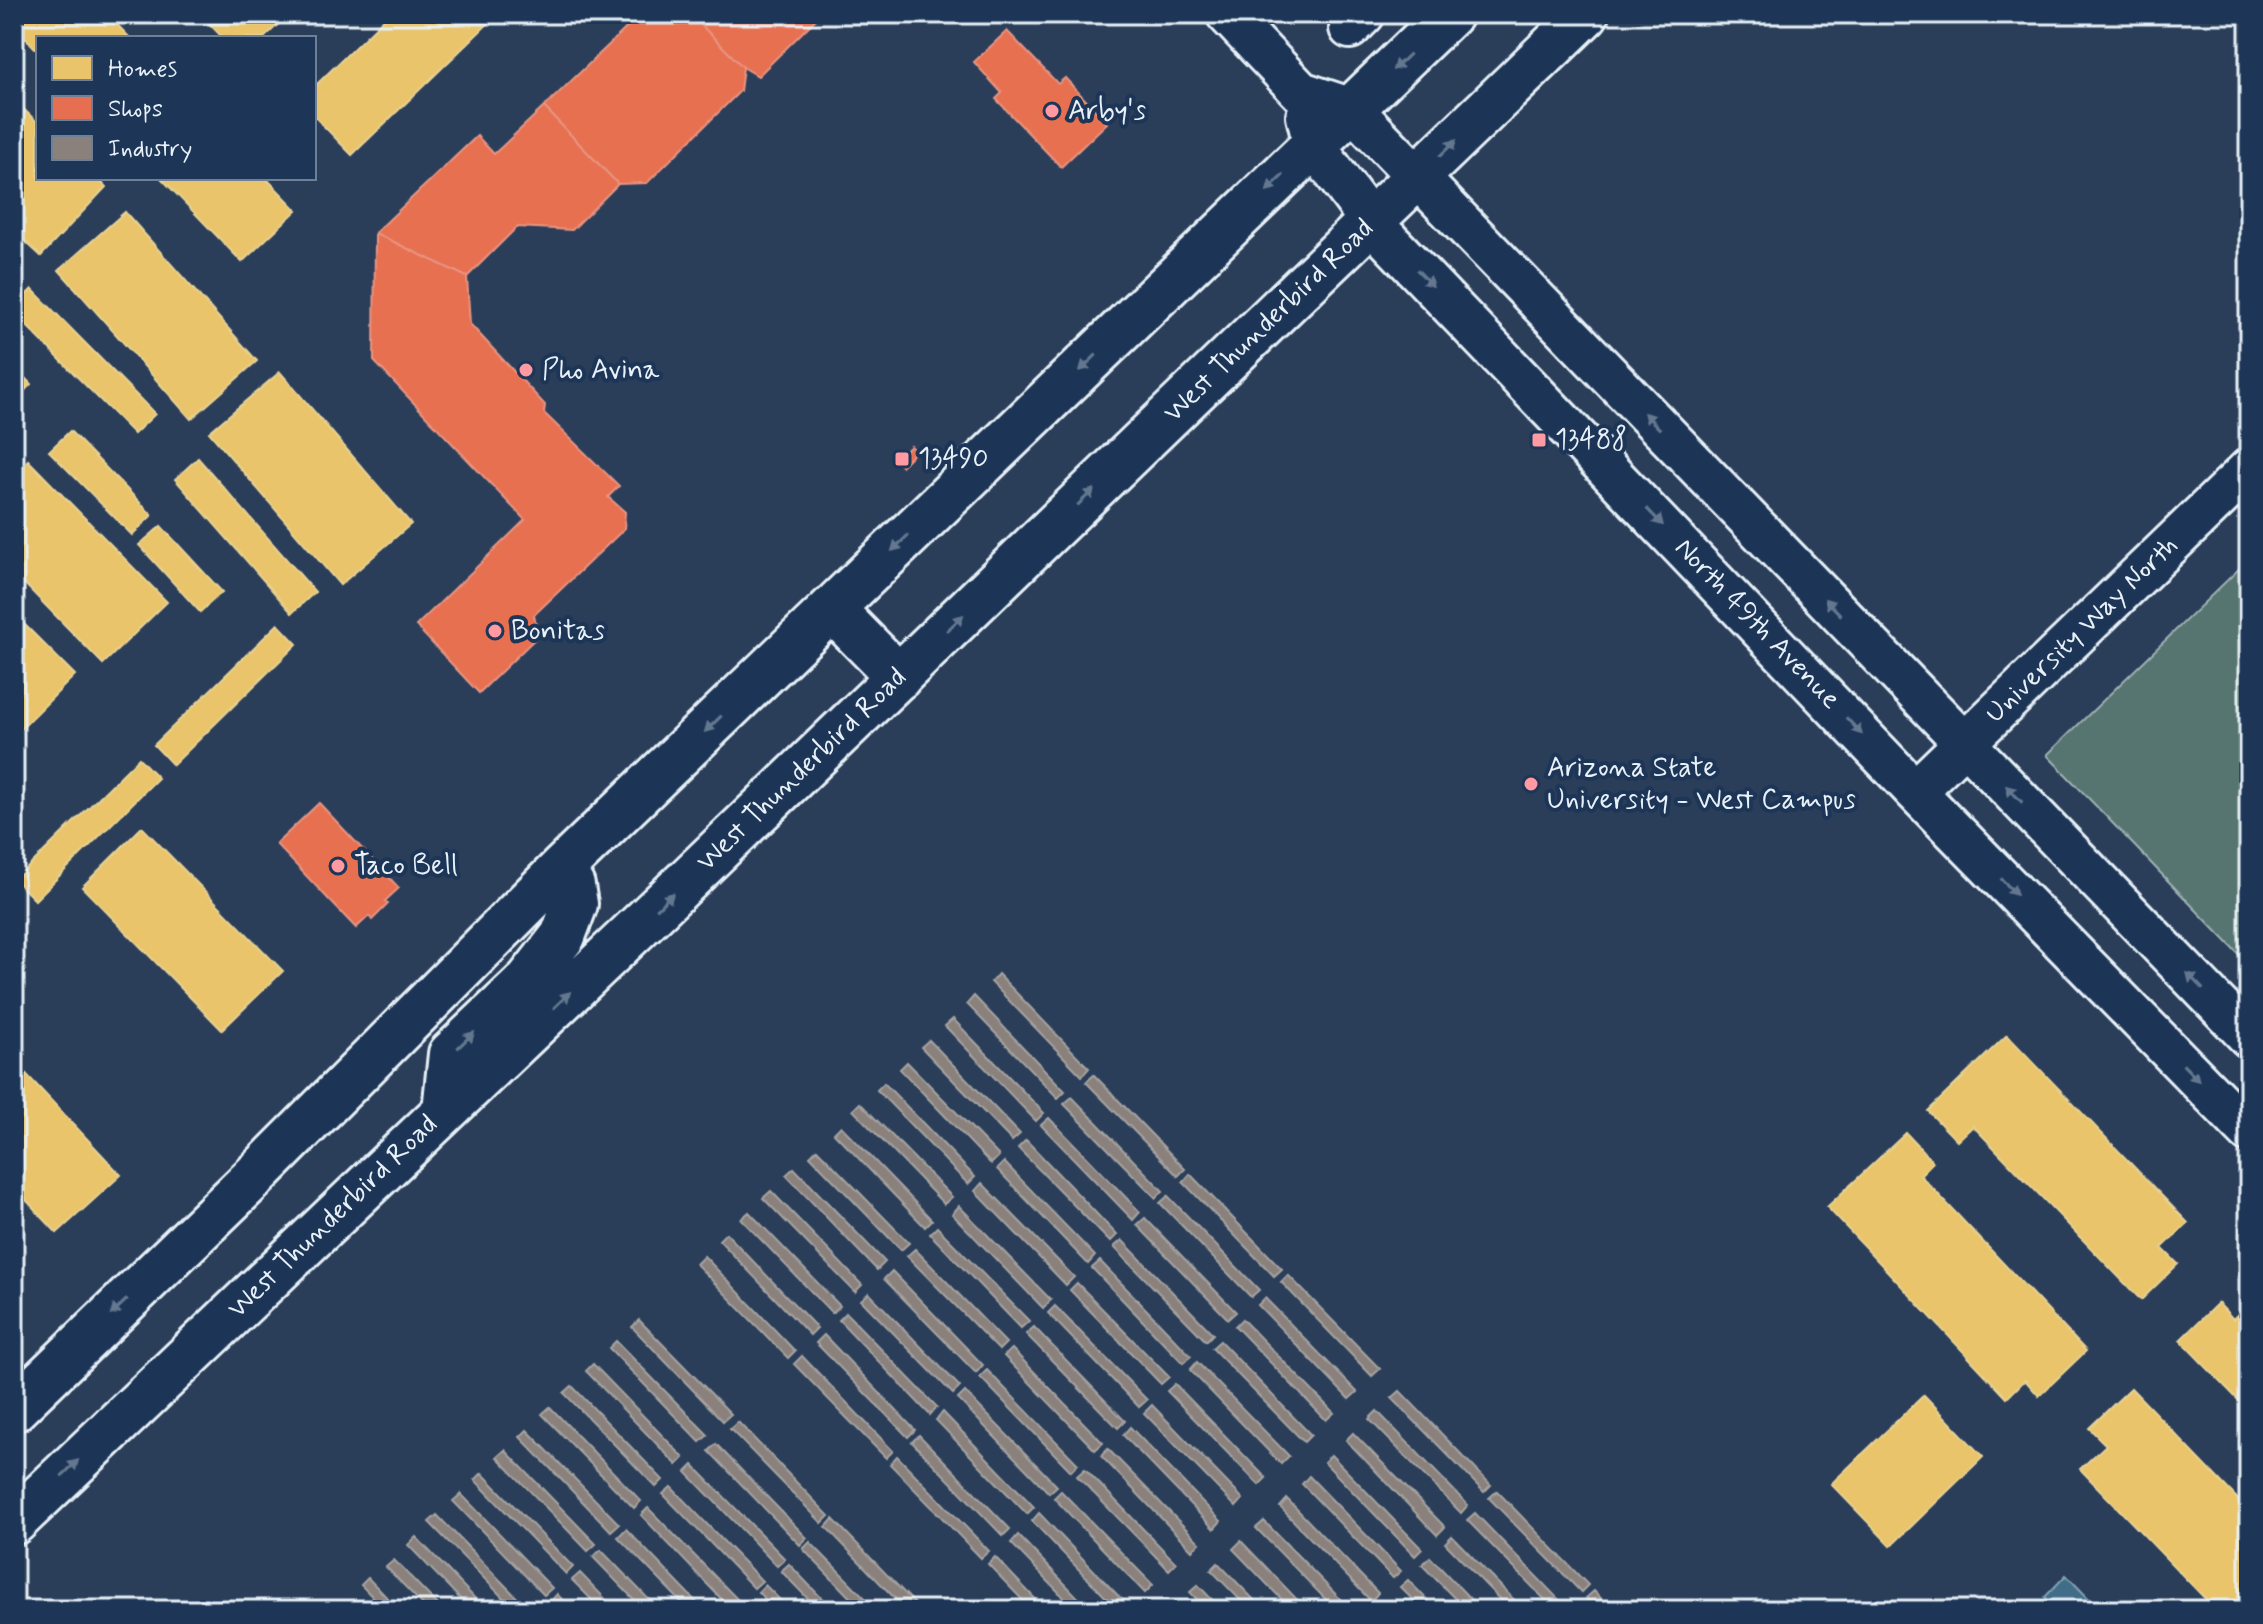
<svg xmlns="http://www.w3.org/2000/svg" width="2263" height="1624" font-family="Mynerve,sans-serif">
	<rect width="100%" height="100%" fill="#2a3e5a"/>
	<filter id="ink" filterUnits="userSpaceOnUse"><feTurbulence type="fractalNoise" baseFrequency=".0125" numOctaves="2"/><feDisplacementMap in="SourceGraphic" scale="16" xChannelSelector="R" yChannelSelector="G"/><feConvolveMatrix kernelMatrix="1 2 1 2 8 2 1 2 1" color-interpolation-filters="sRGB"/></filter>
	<g filter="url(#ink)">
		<path fill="#577471" stroke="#a0b2b4" stroke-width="2" d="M2249,559V965L2047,755Z"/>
		<path fill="#426d88" stroke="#84a2b5" stroke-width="2" d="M2066,1575L2100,1610H2056L2045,1597Z"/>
		<path fill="#e9c46a" stroke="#e9d295" stroke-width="2" d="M14,14H107L130,38H38V51L14,26Z
			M200,14H289L264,38H223Z
			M389,14H498L352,155L314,116V87Z
			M14,100L38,123V178H97L106,187L41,256L14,231Z
			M161,178H266L297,210L242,262Z
			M125,212L257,361L191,419L59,270Z
			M32,289L155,414L134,434L14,313V307Z
			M14,367L31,384L14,402Z
			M280,372L411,524L340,585L209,432Z
			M70,431L152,515L132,535L49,451Z
			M198,458L315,592L292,613L175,479Z
			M28,460L167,602L103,664L14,573V474Z
			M161,526L222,592L200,612L139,545Z
			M14,614L75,675L14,736Z
			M278,624L297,644L173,765L154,745Z
			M139,758L158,778L35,900L15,880Z
			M142,827L283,971L222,1030L82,887Z
			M2007,1035L2188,1223L2162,1248L2178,1264L2141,1300L1973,1126L1957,1141L1928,1111Z
			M14,1061L121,1175L57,1233L14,1187Z
			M1906,1133L1933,1162L1920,1175L2086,1351L2039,1396L2025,1380L2007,1398L1827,1207Z
			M2218,1303L2233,1319L2249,1303V1411L2180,1340Z
			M2131,1388L2249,1511V1610H2216L2080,1469L2106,1445L2089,1428Z
			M1924,1395L1983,1457L1891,1546L1831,1484Z"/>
		<path fill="#e76f51" stroke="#e79683" stroke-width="2" d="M641,14H690L743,67L740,91L647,183L618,184L544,107Z
			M690,14H821L758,76L743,67Z
			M1007,31L1058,84L1065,78L1107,123L1061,167L996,99L1002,93L974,62Z
			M544,107L618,184L572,230L517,227L467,277L375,233L477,136L494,154Z
			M375,233L467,277L470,324L545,405L544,413L619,486L608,497L625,512L624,529L534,615L538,636L479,693L416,626L525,520L374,361Z
			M911,446L916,451L901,466L896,460Z
			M319,803L399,888L385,901L388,904L372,920L369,916L356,928L276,844Z"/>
		<path fill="#8a817c" stroke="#a6a3a1" stroke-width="2" d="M998,974L1089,1068L1082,1076L991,982Z
			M974,996L1065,1091L1058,1098L967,1004Z
			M953,1019L1044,1113L1036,1121L945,1026Z
			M929,1040L1020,1134L1012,1141L921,1047Z
			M907,1062L999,1156L991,1164L900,1069Z
			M1094,1075L1185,1169L1178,1176L1086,1082Z
			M884,1083L975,1177L968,1184L877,1090Z
			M1072,1097L1163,1191L1156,1198L1064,1104Z
			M860,1103L952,1197L944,1204L853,1110Z
			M1049,1118L1140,1212L1133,1220L1041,1125Z
			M841,1126L932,1220L925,1227L834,1133Z
			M1026,1140L1117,1235L1110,1242L1018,1148Z
			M817,1149L909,1243L901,1250L810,1156Z
			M1004,1162L1095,1256L1088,1264L997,1169Z
			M794,1168L885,1262L877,1270L786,1175Z
			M1190,1174L1282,1269L1274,1276L1183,1182Z
			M982,1183L1074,1277L1066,1285L975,1191Z
			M771,1191L862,1285L855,1292L763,1198Z
			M1168,1196L1259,1290L1251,1297L1160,1203Z
			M959,1206L1051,1300L1043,1308L952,1214Z
			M749,1212L840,1306L832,1313L741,1219Z
			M1145,1218L1236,1312L1228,1319L1137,1225Z
			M937,1227L1029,1321L1021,1328L930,1234Z
			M726,1233L817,1328L810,1335L719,1240Z
			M1122,1240L1213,1334L1206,1341L1114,1247Z
			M915,1249L1006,1343L999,1350L907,1256Z
			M704,1256L795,1351L788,1358L696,1264Z
			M1100,1261L1191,1356L1183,1363L1092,1268Z
			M892,1271L983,1365L976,1373L884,1279Z
			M1288,1275L1380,1369L1372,1376L1281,1282Z
			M1077,1283L1169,1377L1161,1384L1070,1290Z
			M869,1293L960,1387L953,1394L861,1300Z
			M1265,1298L1357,1392L1349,1399L1258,1305Z
			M1055,1306L1147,1400L1139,1407L1048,1313Z
			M846,1313L937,1407L930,1415L839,1320Z
			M1242,1319L1334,1413L1326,1420L1235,1326Z
			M639,1320L731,1414L723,1421L632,1327Z
			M1034,1327L1125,1421L1118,1428L1026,1334Z
			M824,1335L915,1430L908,1437L816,1343Z
			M616,1341L708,1435L700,1442L609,1348Z
			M1220,1341L1311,1435L1304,1442L1212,1348Z
			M1012,1349L1103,1443L1095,1450L1004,1356Z
			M802,1356L893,1451L886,1458L794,1364Z
			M1197,1362L1289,1456L1281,1464L1190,1370Z
			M593,1364L684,1458L677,1465L586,1371Z
			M987,1370L1078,1464L1071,1471L980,1377Z
			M1175,1384L1266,1478L1259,1485L1167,1391Z
			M572,1386L663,1480L656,1487L564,1393Z
			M1400,1391L1491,1485L1484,1492L1392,1398Z
			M965,1392L1057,1486L1049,1493L958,1399Z
			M1152,1405L1243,1499L1236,1507L1144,1413Z
			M550,1407L641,1501L634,1508L542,1414Z
			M1377,1411L1468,1505L1461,1513L1369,1419Z
			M943,1412L1034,1507L1027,1514L936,1420Z
			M738,1422L829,1516L822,1523L730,1429Z
			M1130,1427L1221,1521L1214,1529L1123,1435Z
			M527,1430L619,1524L611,1531L520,1437Z
			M1353,1433L1445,1527L1437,1535L1346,1440Z
			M919,1435L1010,1529L1003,1536L912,1442Z
			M716,1444L807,1538L800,1545L709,1451Z
			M1108,1449L1200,1543L1192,1550L1101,1456Z
			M505,1450L596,1544L588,1551L497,1457Z
			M1331,1455L1422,1549L1415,1556L1324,1462Z
			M897,1456L989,1551L981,1558L890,1464Z
			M693,1465L785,1559L777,1566L686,1472Z
			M1085,1469L1176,1563L1169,1570L1077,1476Z
			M482,1473L573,1567L566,1574L475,1480Z
			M1309,1476L1401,1571L1393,1578L1302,1484Z
			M671,1487L762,1581L754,1588L663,1494Z
			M1061,1491L1153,1585L1145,1593L1054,1498Z
			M1497,1491L1588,1585L1581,1592L1489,1498Z
			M461,1494L552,1588L544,1595L453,1501Z
			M1287,1499L1378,1593L1371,1601L1280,1507Z
			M648,1508L740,1602L732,1610L641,1515Z
			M1039,1513L1130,1608L1128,1610H1118L1032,1521Z
			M1475,1513L1566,1607L1563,1610H1555L1467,1520Z
			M437,1515L528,1609L527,1610H515L429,1522Z
			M833,1519L921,1610H906L826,1527Z
			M1264,1521L1351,1610H1336L1256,1528Z
			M626,1529L704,1610H689L618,1537Z
			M1018,1535L1090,1610H1076L1011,1543Z
			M1452,1536L1524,1610H1510L1445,1543Z
			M416,1537L486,1610H471L408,1545Z
			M1241,1541L1307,1610H1292L1233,1549Z
			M810,1542L877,1610H862L803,1549Z
			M601,1550L659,1610H644L593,1557Z
			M995,1557L1046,1610H1032L988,1564Z
			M1430,1557L1481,1610H1466L1422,1565Z
			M394,1560L443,1610H428L386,1567Z
			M1218,1563L1264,1610H1250L1211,1570Z
			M789,1564L833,1610H819L781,1571Z
			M580,1573L616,1610H602L572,1580Z
			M368,1578L399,1610H385L361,1585Z
			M1408,1580L1437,1610H1423L1400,1587Z
			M765,1585L790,1610H775L758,1592Z
			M1198,1585L1222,1610H1207L1190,1592Z
			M1594,1591L1612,1610H1598L1586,1598Z
			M557,1594L572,1610H558L550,1602Z
			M347,1601L355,1610H341L339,1608Z
			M1386,1602L1395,1610L1379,1609Z"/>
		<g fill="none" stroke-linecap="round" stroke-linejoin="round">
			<g stroke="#e8f1f8" stroke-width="46">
				<path id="street" d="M1227,14L1301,92L1352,109L2249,1037
					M1350,28L1364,14
					M1307,116L1314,145L1371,222L1915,791L2249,1132
					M1915,791L2249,469"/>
			</g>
			<g stroke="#e8f1f8" stroke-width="50">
				<path id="secondary" d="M832,609L899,677
					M445,1111L451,1054L528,981L563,936L575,904L572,886L562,868
					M14,1409L250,1181L562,868L1450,14
					M14,1522L677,890L1586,14"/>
			</g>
			<use href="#street" stroke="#1d3557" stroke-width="40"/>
			<use href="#secondary" stroke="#1d3557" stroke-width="44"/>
		</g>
		<defs><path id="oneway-solid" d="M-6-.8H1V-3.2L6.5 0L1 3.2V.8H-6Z" transform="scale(2)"/></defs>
		<g fill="#64778f">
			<use href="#oneway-solid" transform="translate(1401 62) rotate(136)"/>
			<use href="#oneway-solid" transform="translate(1448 148) rotate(-44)"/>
			<use href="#oneway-solid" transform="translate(1275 183) rotate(136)"/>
			<use href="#oneway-solid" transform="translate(1425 278) rotate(46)"/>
			<use href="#oneway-solid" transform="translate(1088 363) rotate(136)"/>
			<use href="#oneway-solid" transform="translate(1652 421) rotate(-134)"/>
			<use href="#oneway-solid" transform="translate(1086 497) rotate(-44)"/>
			<use href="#oneway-solid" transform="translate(1655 517) rotate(46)"/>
			<use href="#oneway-solid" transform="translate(900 543) rotate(136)"/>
			<use href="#oneway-solid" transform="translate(1833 607) rotate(-134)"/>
			<use href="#oneway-solid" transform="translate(955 623) rotate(-44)"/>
			<use href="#oneway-solid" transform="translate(713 724) rotate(136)"/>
			<use href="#oneway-solid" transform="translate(1854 726) rotate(47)"/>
			<use href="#oneway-solid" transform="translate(2014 794) rotate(-134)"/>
			<use href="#oneway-solid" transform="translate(2009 887) rotate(46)"/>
			<use href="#oneway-solid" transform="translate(665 901) rotate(-44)"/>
			<use href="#oneway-solid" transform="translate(2195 981) rotate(-134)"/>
			<use href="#oneway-solid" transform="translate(562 1000) rotate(-44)"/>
			<use href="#oneway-solid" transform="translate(466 1040) rotate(-44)"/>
			<use href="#oneway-solid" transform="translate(2191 1073) rotate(46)"/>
			<use href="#oneway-solid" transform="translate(119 1307) rotate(136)"/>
			<use href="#oneway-solid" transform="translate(70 1468) rotate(-44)"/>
		</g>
	</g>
	<g fill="#ff9aa2" stroke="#1d3557" stroke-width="3">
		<circle cx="1052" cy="111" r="8"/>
		<circle cx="526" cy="370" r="8"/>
		<rect x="1531" y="432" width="16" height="16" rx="4"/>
		<rect x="894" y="451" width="16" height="16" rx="4"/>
		<circle cx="495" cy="631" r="8"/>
		<circle cx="1531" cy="784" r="8"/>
		<circle cx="338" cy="866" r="8"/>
	</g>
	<g text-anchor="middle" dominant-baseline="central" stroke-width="8" stroke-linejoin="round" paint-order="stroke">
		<g font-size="28" fill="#e8f1f8" stroke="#1d3557" text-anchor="start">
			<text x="1068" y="111">Arby's</text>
			<text x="542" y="370">Pho Avina</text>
			<text x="1555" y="440">13488</text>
			<text x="918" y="459">13490</text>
			<text x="511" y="631">Bonitas</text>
			<text x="1547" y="768">Arizona State<tspan x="1547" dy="32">University - West Campus</tspan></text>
			<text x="354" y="866">Taco Bell</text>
		</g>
		<g font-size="28" fill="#e8f1f8" stroke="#1d3557">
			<text transform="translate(1269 321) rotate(-44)">West Thunderbird Road</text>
			<text transform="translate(1757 624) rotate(46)">North 49th Avenue</text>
			<text transform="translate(2082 630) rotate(-44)">University Way North</text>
			<text transform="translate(802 770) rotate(-44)">West Thunderbird Road</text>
			<text transform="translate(333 1217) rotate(-44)">West Thunderbird Road</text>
		</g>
	</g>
	<rect width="2263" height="1624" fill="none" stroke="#1d3557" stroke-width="48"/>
	<rect x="24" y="24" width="2215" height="1576" fill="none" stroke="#e8f1f8" stroke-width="3" filter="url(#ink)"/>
	<rect x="36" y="36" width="280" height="144" fill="#1d3557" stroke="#6e8097" stroke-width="2"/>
	<rect x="52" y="56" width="40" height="24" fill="#e9c46a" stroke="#6e8097" stroke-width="2"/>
	<text x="108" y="76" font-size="24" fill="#e8f1f8">Homes</text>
	<rect x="52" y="96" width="40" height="24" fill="#e76f51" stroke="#6e8097" stroke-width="2"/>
	<text x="108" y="116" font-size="24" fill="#e8f1f8">Shops</text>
	<rect x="52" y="136" width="40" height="24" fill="#8a817c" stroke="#6e8097" stroke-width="2"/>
	<text x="108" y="156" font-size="24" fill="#e8f1f8">Industry</text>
</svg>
